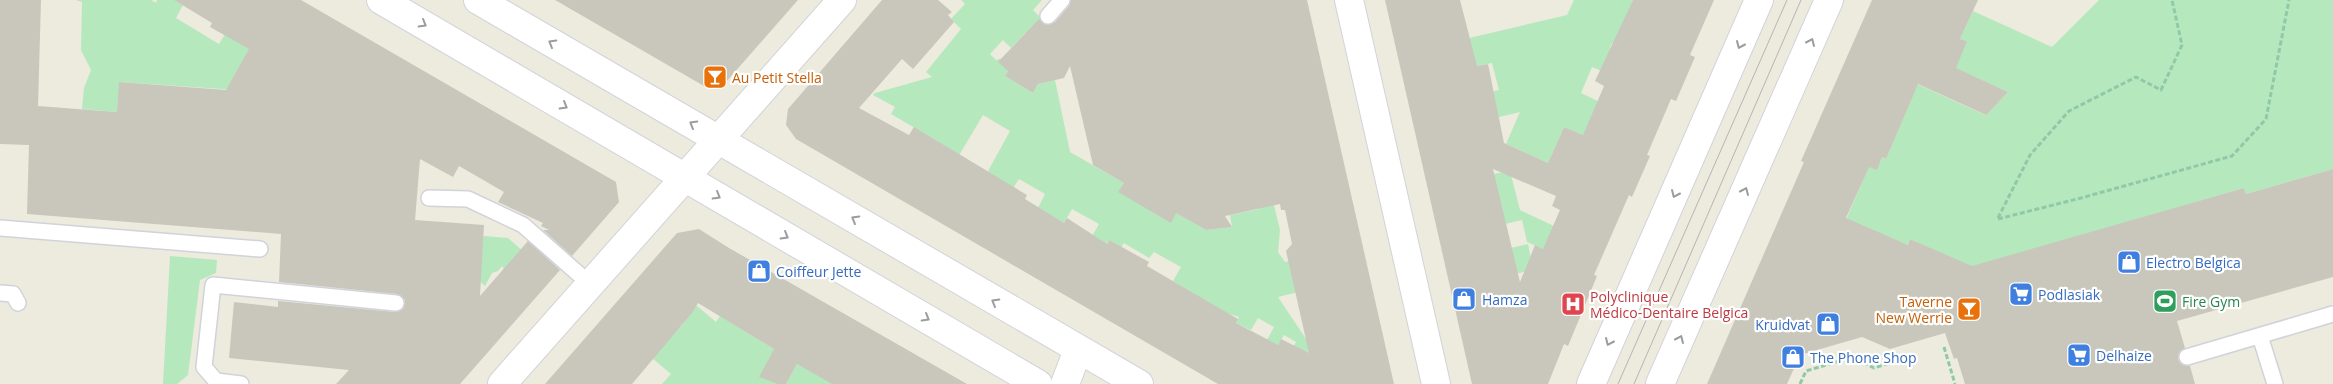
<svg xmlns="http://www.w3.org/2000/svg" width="2333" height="384" font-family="'Open Sans',sans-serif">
	<rect width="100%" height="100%" fill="#ecebdd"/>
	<path fill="#b6e8bd" d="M76,0H151L156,3L157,0H174L183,5L176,18L219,44L227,31L249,44L251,91L120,82L117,112L82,109L84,88L91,70L81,50L82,2Z
		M961,0H1042L1033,10L1064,41L1040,47L1025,33L1011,48L1003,40L990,54L996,60L1017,54L1005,76L1033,93L1038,84L1055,80L1070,152L1124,183L1119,192L1151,198L1206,230L1232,227L1230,215L1259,209L1255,192L1282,203L1274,205L1280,230L1278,252L1285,262L1289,261L1302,291L1278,297L1312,348L1293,380L1279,372L1296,342L1284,335L1277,346L1267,340L1274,327L1258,318L1251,330L1236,323L1239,317L1226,313L1173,281L1181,267L1154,252L1149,258L1124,243L1117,254L1109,240L1105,246L1081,256L1099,224L1072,209L1064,223L1038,208L1045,194L1019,179L1013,188L987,173L1010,131L983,115L958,157L937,141L891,114L895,107L873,95L875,93L932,77L926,72L961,29L951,19L965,4Z
		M1574,0H1633L1616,45L1612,43L1610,48L1613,50L1604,72L1592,67L1581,93L1600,102L1596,141L1564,127L1548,163L1506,144L1520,112L1499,117L1481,94L1499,90L1492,63L1477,66L1465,39L1567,15Z
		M2099,0H2333V169L2246,194L2244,188L1973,267L1910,239L1908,245L1846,220L1863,180L1862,164L1877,169L1882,157L1886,159L1917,84L1985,115L2008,92L1928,56L1967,41L1960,39L1973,11L2052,47Z
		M1510,171L1520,210L1571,234L1555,254L1527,242L1522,220L1505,224L1500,199L1488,175Z
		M484,236L508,238L525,253L504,269L502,266L498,271L492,273L485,286L476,278L430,299Z
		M1528,244L1533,270L1493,279L1480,255Z
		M170,256L217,260L216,273L200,280L188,375L177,384H163Z
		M696,305L716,322L720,316L774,349L778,384H662L671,374L652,358L683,324Z
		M797,364L838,384H786Z"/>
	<path fill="#c9c7bc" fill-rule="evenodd" d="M0,0H41L38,106L117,112L119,82L226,90L249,49L210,27L212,23L174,0H301L616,182L619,202L572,256L543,230H549L541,226L543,223L498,202L504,192L459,166L453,177L420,159L415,220L484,225L480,296L528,241L560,270L460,384H336L349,370L229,358L234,302L278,307V301L395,312L403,309L405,300L397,294L279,282L281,234L27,214L29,145L0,144Z
		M555,0H798L725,83L704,86Z
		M882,0H938L952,12L948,15L954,22L913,69L902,59L859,108L909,135L914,127L1027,195L1025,199L1064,223L1067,218L1107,244L1109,240L1149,262L1147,266L1238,319L1236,323L1278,345L1281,339L1309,353L1286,251L1292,244L1285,210H1281L1280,204L1225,216L1232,227L1206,230L1176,213L1171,223L1118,192L1124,183L1093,165L1070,66L1064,78L1038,84L1033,93L1005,76L1008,71L998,62L1039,19L1046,25L1055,22L1069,6L1071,0H1307L1394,384H1218L796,139L786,125L788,109Z
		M1385,0H1460L1477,66L1488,64L1504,143L1548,163L1564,127L1583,135L1604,86L1595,81L1633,0H1714L1690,55L1695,57L1676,101L1671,99L1647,155L1650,156L1632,197L1629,195L1594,275L1597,276L1568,346L1564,344L1548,384H1472ZM1493,169L1556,196L1552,206L1560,210L1543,249L1535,245L1520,282Z
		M1872,0H1978L1960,39L1967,41L1956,68L2008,92L1986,115L1918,84L1886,159L1882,157L1877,170L1869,167L1846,218L1908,245L1910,239L1972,266L2244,188L2246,194L2333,169V277L2177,321L2185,348L2180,351L2178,359L2181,364L2190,366L2195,384H1965L1957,358L1954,359L1945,333L1890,349L1862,337L1800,355L1787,384H1707L1804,162L1801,161Z
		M699,229L729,248L967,384H832L797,364L786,384H778L759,377L774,349L698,303L692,313L632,384H545L677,233Z"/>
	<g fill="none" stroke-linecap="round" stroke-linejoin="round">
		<g stroke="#d1d3da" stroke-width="18">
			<path id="service" d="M1048,16L1062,0
				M429,198L468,199L523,225L590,284
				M0,228L260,249
				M0,293L13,294L18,303
				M2260,336L2275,384
				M2187,357L2333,314
				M241,384L216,381L204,367L213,285L396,303"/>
		</g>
		<g stroke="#d1d3da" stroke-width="30">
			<path id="minor" d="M1349,0L1436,384
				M502,384L842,0
				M1065,384L1078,350"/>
		</g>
		<g stroke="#d1d3da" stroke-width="30">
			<path id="tertiary" d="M381,0L1038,384
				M478,0L1139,384
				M1591,384L1759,0
				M1660,384L1829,0"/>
		</g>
		<path stroke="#8fc9a8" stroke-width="3" stroke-dasharray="5 2.5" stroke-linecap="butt" d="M1998,218L2030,155L2069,111L2136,77L2161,90L2182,45L2172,0
			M1998,219L2081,198L2232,156L2266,119L2289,0
			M1944,347L1955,384
			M1800,384L1806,371L1853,357L1874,368L1890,363"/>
		<use href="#service" stroke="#fff" stroke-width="15"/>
		<use href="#minor" stroke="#fff" stroke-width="28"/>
		<use href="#tertiary" stroke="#fff" stroke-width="28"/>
		<path stroke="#b4b5b5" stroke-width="1" d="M1618,384L1787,0
			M1634,384L1801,0"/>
	</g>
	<defs><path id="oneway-chevron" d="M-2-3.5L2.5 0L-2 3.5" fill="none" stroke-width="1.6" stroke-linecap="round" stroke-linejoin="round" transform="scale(1.25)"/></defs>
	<g stroke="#9a9ca0">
		<use href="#oneway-chevron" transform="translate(423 24) rotate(30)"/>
		<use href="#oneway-chevron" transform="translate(1811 42) rotate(-66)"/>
		<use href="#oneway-chevron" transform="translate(552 43) rotate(-150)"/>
		<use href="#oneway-chevron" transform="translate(1740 45) rotate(114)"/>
		<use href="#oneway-chevron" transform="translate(564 106) rotate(30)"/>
		<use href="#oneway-chevron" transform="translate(693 124) rotate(-150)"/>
		<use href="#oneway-chevron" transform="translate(1745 191) rotate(-66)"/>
		<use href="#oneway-chevron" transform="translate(1675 194) rotate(114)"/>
		<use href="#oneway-chevron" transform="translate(717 196) rotate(30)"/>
		<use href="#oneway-chevron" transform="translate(855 219) rotate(-150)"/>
		<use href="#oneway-chevron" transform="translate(785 236) rotate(30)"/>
		<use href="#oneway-chevron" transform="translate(995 302) rotate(-150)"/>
		<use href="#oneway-chevron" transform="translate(926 318) rotate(30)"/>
		<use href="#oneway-chevron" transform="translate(1680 339) rotate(-66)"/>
		<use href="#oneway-chevron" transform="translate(1609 342) rotate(114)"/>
	</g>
	<defs>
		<g id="bar-square" transform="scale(1.25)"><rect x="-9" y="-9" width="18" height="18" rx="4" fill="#e8710a" stroke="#fff"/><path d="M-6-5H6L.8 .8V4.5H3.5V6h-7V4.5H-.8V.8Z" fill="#fff"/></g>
		<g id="shop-square" transform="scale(1.25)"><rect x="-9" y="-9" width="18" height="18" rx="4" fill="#3f7fe0" stroke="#fff"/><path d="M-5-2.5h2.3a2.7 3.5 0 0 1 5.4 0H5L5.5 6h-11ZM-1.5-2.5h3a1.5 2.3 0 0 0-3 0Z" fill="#fff"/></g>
		<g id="supermarket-square" transform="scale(1.25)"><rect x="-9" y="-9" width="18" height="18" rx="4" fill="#3f7fe0" stroke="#fff"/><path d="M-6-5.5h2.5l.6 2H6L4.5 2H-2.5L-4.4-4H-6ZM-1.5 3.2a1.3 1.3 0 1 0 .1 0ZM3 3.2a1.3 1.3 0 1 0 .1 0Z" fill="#fff"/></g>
		<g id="stadium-square" transform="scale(1.25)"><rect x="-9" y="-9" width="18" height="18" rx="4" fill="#2e9e5b" stroke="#fff"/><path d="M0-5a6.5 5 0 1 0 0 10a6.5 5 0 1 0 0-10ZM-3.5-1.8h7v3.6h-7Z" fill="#fff"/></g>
		<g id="hospital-square" transform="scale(1.25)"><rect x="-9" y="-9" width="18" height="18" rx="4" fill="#e0444e" stroke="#fff"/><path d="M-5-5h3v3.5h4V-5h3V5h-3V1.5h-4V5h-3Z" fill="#fff"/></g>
	</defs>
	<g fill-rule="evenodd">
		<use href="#bar-square" x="715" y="77"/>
		<use href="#shop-square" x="2129" y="262"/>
		<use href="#shop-square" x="759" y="271"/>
		<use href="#supermarket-square" x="2021" y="294"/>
		<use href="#shop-square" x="1464" y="299"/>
		<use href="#stadium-square" x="2165" y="301"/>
		<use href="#hospital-square" x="1573" y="304"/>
		<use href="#bar-square" x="1969" y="309"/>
		<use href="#shop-square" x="1828" y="324"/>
		<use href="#supermarket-square" x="2079" y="355"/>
		<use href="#shop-square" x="1793" y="357"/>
	</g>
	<g text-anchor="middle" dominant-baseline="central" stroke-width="4.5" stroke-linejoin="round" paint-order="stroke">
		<g font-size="14" fill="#c56008" stroke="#fff" text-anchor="start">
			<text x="732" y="77">Au Petit Stella</text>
			<text x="1952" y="301" text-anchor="end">Taverne<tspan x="1952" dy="16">New Werrie</tspan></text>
		</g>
		<g font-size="14" fill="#366cbe" stroke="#fff" text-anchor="start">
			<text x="2146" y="262">Electro Belgica</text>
			<text x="776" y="271">Coiffeur Jette</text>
			<text x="2038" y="294">Podlasiak</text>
			<text x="1482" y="299">Hamza</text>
			<text x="1810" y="324" text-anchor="end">Kruidvat</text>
			<text x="2096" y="355">Delhaize</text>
			<text x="1810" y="357">The Phone Shop</text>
		</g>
		<g font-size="14" fill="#be3a42" stroke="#fff" text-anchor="start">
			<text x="1590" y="296">Polyclinique<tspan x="1590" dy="16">Médico-Dentaire Belgica</tspan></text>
		</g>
		<g font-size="14" fill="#27864d" stroke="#fff" text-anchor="start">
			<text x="2182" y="301">Fire Gym</text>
		</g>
	</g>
</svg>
